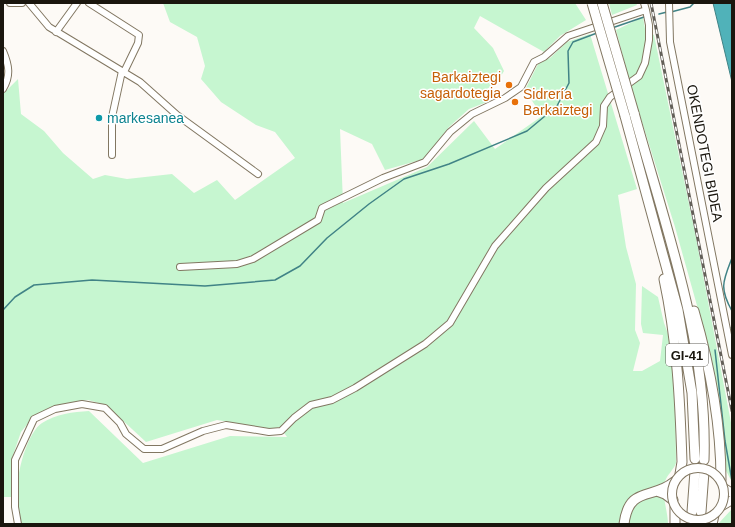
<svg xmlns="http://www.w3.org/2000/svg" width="735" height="527" font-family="Arial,sans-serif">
	<rect width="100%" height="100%" fill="#fdfaf6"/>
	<path fill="#c6f6d0" d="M163,3H575L586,20L560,36L544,52L480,16L474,28L493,48L504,71L498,81L483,92L487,102L469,109L449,127L424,159L385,170L372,144L340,129L343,203L427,167L474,121L495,149L542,116L525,90L539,62L550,58L567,42L590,34L637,189L618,195L626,247L636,284L635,330L640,343L633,371H642L660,361L663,335L643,333L641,324L642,286L658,297L664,323L671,342L675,365L676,463C674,469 669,473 666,479C660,493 668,510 668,524H21C19,511 17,497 18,484C18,469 28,432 42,423C56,414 73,412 89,411L143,463L230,436L287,437L280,427L271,429L217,420L146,442L106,405L88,400L68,403L34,416L21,432L12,458L11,497H3V94L18,79L21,114L44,131L63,153L93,179L105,175L127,179L172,174L194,193L217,180L235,200L295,158L275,132L256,125L221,102L201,79L205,66L197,37L170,22Z
		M609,3H636L637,5L612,15Z
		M643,17L645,29L654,35L696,238L732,428V482L724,467L723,438L718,396L710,352L675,227L632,90L616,30Z
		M732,488V524H718L731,510Z"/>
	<path fill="#50b2b9" stroke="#408386" d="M713,3H732V82Z"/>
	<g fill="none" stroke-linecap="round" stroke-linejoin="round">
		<path stroke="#408386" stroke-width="1.5" d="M671,12L690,7L694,3
			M659,14L667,12
			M612,28L644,17
			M732,258C723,281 719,288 732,311
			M3,310L15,297L34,285L92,280L205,286L275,280L300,266L327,238L369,204L404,179L449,164L527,131L557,106L569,83L568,51L573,42L597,33
			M731,328L732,326
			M715,350L725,441L732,481"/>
		<path stroke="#dbd8d3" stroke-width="9" stroke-dasharray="9 4.5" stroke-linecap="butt" d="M691,524L692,512
			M700,524L701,512"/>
		<g stroke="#827762" stroke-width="8">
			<path id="minor" d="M10,3H22
				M29,3L49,27L140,82L177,115L258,174
				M89,3L139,35L138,43L124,72
				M669,3L670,42L732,355
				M56,32L77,3
				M3,51C9,65 11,76 3,89
				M112,155V117L122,71
				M180,267L237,264L253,259L318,220L322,208L383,178L425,162L450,132L472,114L505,98L521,87L534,62L544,57L568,36L646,10L644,3
				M18,524L15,507V460L34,419L55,409L82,404L105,408L120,423L126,434L144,449H162L203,431L226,425L269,432L281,431L294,418L311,405L332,400L355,388L425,344L450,323L495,246L546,188L596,142L603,126L604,106L610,97L639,76L645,63L649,40V25L646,10"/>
		</g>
		<g stroke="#827762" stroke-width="10">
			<path id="major" d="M724,488L732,493
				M722,506L732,500"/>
		</g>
		<g stroke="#827762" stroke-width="11">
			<path id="highway" d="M634,113C665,226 708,341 704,460
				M625,116L678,310L692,393L695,459
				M664,279C677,340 680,400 682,462L680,474
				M694,311C710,366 721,422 721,480
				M657,491L665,494L673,500
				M692,512L695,471
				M701,512L704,472
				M624,524C629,485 653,500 674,482
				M675,524V507
				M712,524L714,515"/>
		</g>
		<use href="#minor" stroke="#fff" stroke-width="6"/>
		<use href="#major" stroke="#fff" stroke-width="8"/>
		<use href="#highway" stroke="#fff" stroke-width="9"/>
		<g stroke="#635f58" stroke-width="3">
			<path id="rail" d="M651,3L732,411"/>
		</g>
		<use href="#rail" stroke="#fff" stroke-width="1.5" stroke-dasharray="4.5" stroke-linecap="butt"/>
		<g stroke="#827762" stroke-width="10" stroke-linecap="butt">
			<path id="major-bridge" d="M672 494a26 26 0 1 1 52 0a26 26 0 1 1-52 0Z"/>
		</g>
		<g stroke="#827762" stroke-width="11" stroke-linecap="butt">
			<path id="highway-bridge" d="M592,3L625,116
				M602,3L634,113"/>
		</g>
		<use href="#major-bridge" stroke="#fff" stroke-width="8"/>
		<use href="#highway-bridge" stroke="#fff" stroke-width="9"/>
	</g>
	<g fill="#e8710a" stroke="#fff" stroke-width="1.5">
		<circle cx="509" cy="85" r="4"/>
		<circle cx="515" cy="102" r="4"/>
	</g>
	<circle fill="#0f9aa8" stroke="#fff" stroke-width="1.5" cx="99" cy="118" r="4"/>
	<g text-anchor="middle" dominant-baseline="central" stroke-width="3" stroke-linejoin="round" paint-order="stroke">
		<rect fill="#fff" stroke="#5f5c56" stroke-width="1" x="666" y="344" width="42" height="22" rx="3"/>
		<g font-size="13" font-weight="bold" fill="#1a160e">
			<text x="687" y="355">GI-41</text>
		</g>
		<g font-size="14" fill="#c56008" stroke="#fff" text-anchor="end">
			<text x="501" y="77">Barkaiztegi<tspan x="501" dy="16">sagardotegia</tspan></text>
			<text x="523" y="94" text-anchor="start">Sidrería<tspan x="523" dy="16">Barkaiztegi</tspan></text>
		</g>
		<g font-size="14" fill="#0d838f" stroke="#fff" text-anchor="start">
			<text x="107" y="118">markesanea</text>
		</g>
		<g font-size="14" fill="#1a160e" stroke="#fff">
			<text transform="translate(705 153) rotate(79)">OKENDOTEGI BIDEA</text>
		</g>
	</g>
	<rect width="735" height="527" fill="none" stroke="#1a160e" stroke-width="8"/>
</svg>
